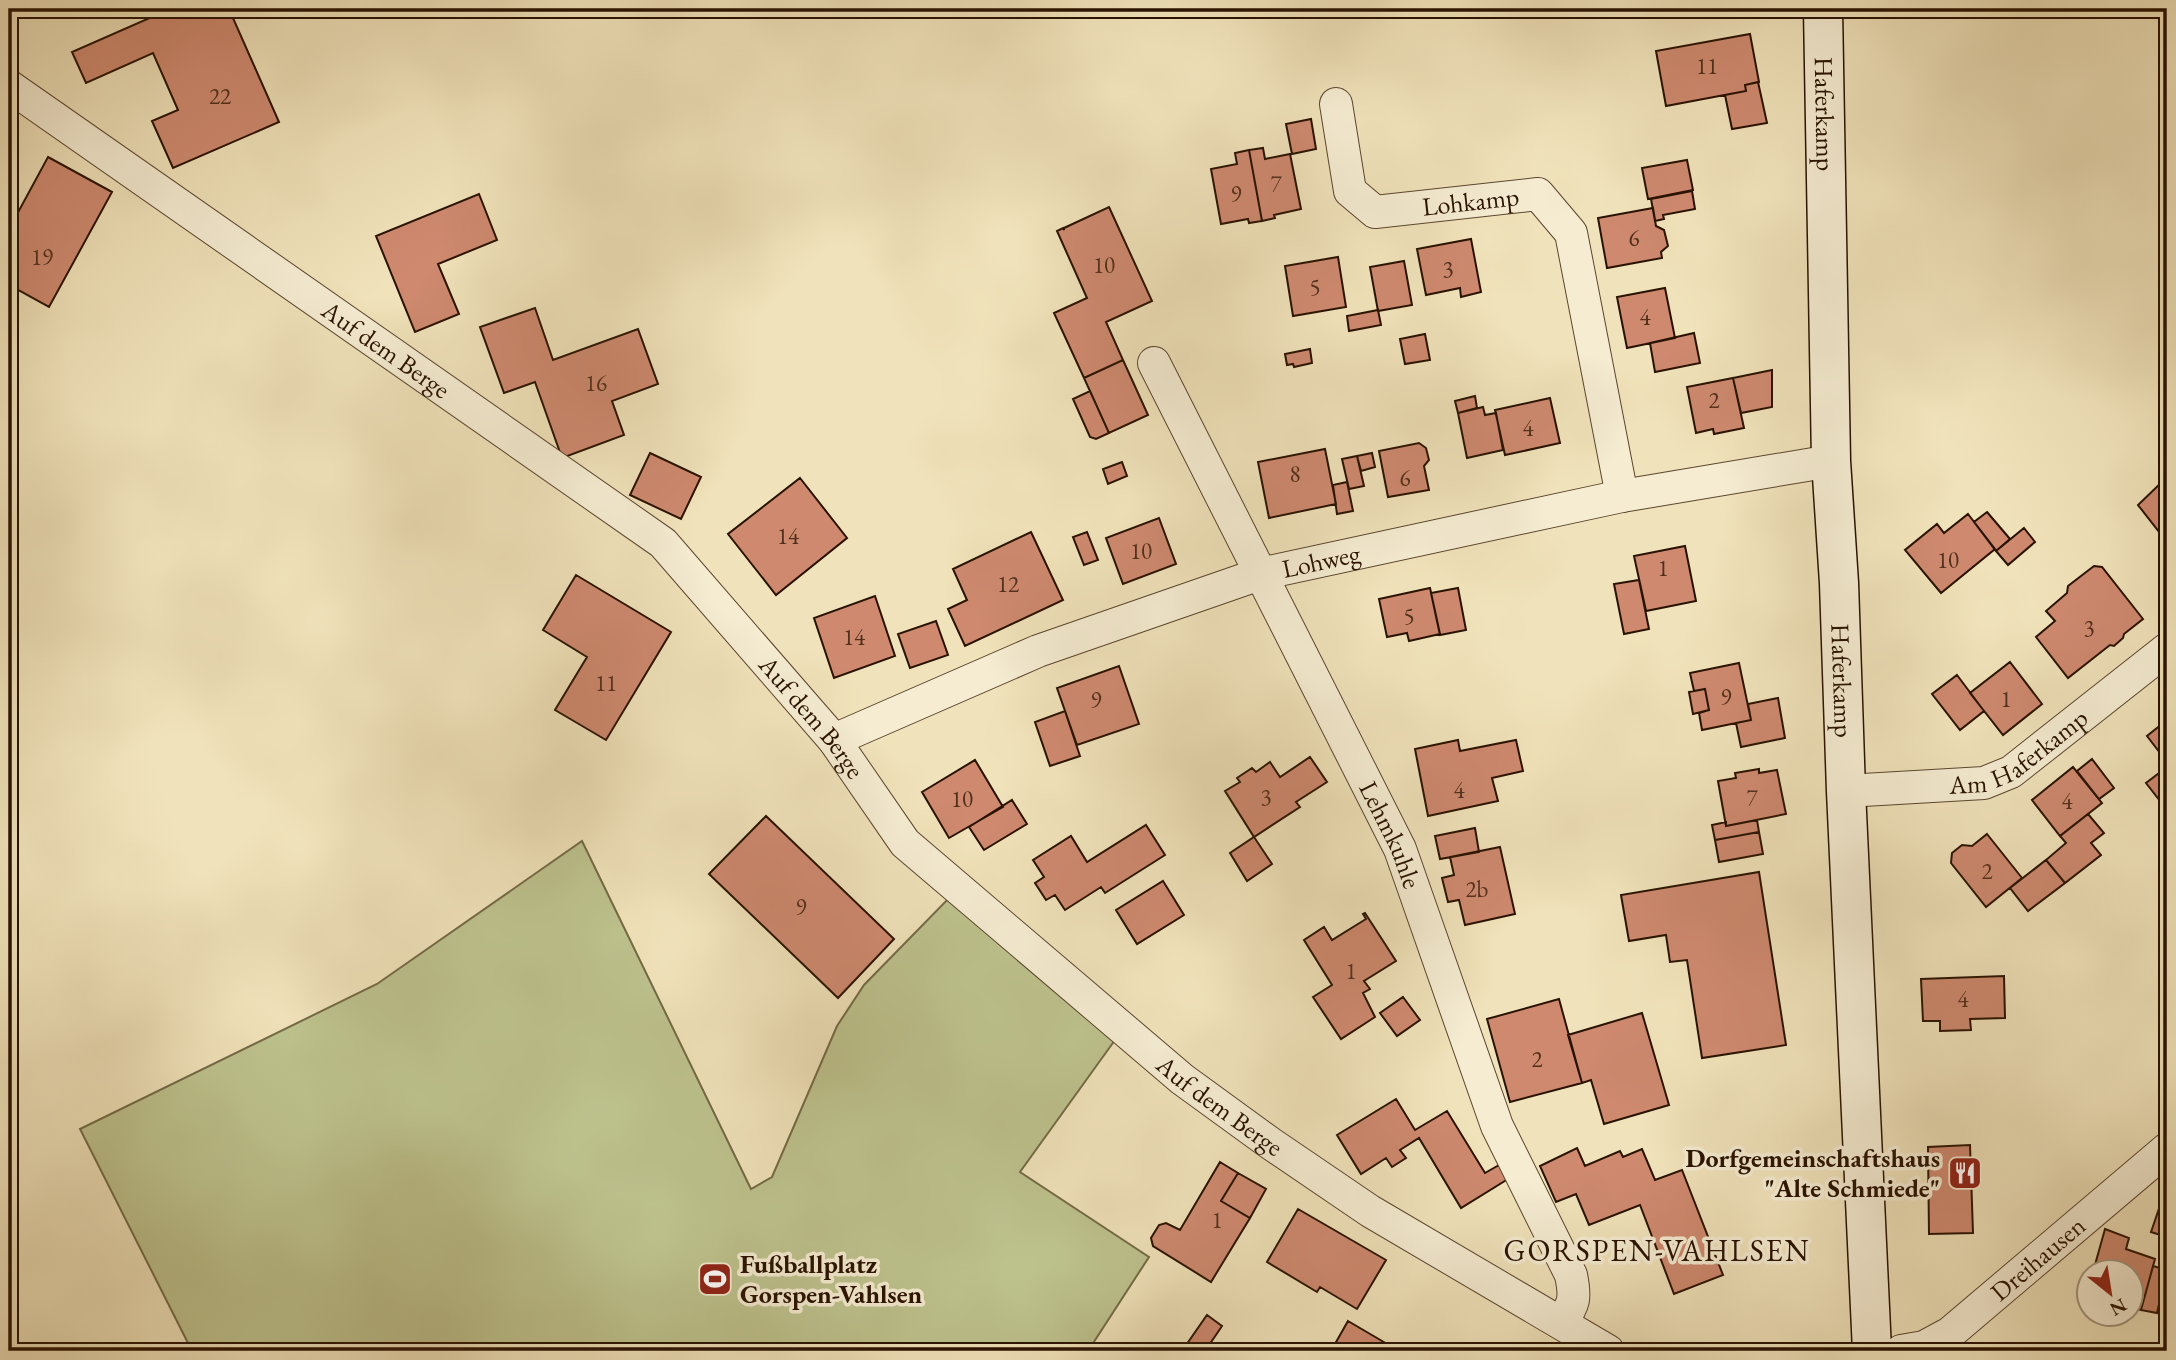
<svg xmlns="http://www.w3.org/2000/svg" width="2176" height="1360" font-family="'EB Garamond',serif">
	<rect width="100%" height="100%" fill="#f0e2ba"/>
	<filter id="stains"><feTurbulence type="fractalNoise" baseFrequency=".00286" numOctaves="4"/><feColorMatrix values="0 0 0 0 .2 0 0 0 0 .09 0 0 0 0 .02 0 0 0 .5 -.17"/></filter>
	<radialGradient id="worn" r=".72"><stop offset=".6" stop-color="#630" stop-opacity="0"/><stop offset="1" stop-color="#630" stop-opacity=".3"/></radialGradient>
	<path fill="#bdc28d" stroke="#736a46" stroke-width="2" d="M582,841L751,1189L772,1177L837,1026L864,985L948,899L1115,1040L1020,1172L1149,1257L1088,1351H192L80,1129L377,984Z"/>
	<path fill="#ce896f" stroke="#291200" stroke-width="2" d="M170,9H229L279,122L173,168L152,121L178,110L153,53L86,83L72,52Z
		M1750,34L1759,82L1745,85L1746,91L1666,106L1656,51Z
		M1758,82L1767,123L1732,129L1725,95L1746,91L1745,85Z
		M1311,119L1316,149L1292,154L1286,124Z
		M1263,148L1265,159L1290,154L1301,209L1274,215L1275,218L1262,221L1249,150Z
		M1249,150L1262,221L1249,223L1248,219L1221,224L1211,169L1237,164L1235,153Z
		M48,157L112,192L49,307L9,285V229Z
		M1687,160L1693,190L1648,199L1642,168Z
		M1692,191L1695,209L1663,215L1664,219L1655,221L1651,199Z
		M479,194L497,240L438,264L459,314L415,332L376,236Z
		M1109,207L1152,301L1106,322L1123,360L1084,378L1054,313L1087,298L1057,231L1063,228L1064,230V228Z
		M1653,208L1656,226L1664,230L1668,246L1661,252L1662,258L1607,268L1598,218Z
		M1471,239L1481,292L1461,297L1460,288L1426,295L1417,249Z
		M1338,257L1346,307L1293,316L1285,266Z
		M1404,261L1412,305L1378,311L1370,267Z
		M1665,288L1675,338L1627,348L1617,297Z
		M535,308L553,360L638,329L658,384L612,401L624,435L562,458L535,382L504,393L480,327Z
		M1378,310L1381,325L1349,331L1347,316Z
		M1694,333L1700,363L1655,372L1650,343Z
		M1425,334L1430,360L1405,364L1400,339Z
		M1310,349L1312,363L1294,367L1293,364L1287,365L1285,354Z
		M1123,360L1148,415L1109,433L1084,378Z
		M1772,370V407L1741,413L1733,378Z
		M1733,378L1744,428L1714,434L1713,429L1696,433L1687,387Z
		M1090,391L1109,433L1096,439L1090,437L1073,399Z
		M1475,396L1477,408L1458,413L1455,401Z
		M1550,398L1560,443L1505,455L1495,410Z
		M1483,407L1485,415L1496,413L1503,450L1467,458L1458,413Z
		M1419,443L1426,448L1429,460L1424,466L1429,490L1388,497L1379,451Z
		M1325,449L1336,504L1269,518L1258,462Z
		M650,453L701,477L681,519L630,495Z
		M1372,453L1375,467L1361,471L1357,456Z
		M1357,456L1364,486L1349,489L1342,459Z
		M1122,462L1127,476L1108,484L1103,469Z
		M800,478L847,538L776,595L728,534Z
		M2164,480L2167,481V542L2138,505Z
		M1347,482L1353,511L1337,514L1333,485Z
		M1987,512L2010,539L1996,551L1974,522Z
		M1968,514L1995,549L1941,593L1905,550L1937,524L1944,533Z
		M1159,518L1176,564L1123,584L1106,538Z
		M2024,528L2035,542L2008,565L1996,551Z
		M1031,532L1063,600L965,646L948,609L967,600L953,569Z
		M1087,532L1098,560L1084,565L1073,537Z
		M1685,546L1696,601L1646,611L1634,556Z
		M2094,566L2102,567L2143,619L2124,634L2123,638L2114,646L2110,645L2068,678L2036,637L2055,621L2046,611L2067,593L2068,586Z
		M576,575L671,632L606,740L555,710L587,657L543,630Z
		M1639,580L1649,629L1624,634L1614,584Z
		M1430,588L1440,634L1409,641L1407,633L1387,637L1379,599Z
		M1458,588L1466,630L1440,635L1431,593Z
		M875,596L895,656L834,678L814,618Z
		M936,621L948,655L910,668L898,634Z
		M2010,662L2042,704L2003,735L1970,693Z
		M1739,663L1751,720L1702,730L1699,713L1709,710L1705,689L1694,691L1690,673Z
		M1119,666L1139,724L1077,745L1057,688Z
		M1957,675L1984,711L1960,730L1932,694Z
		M1705,689L1709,710L1693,714L1689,692Z
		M1778,698L1785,738L1741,747L1736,723L1751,720L1748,704Z
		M1065,711L1080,756L1050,766L1035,722Z
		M2167,720V762L2147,736Z
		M1458,740L1460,751L1516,740L1523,771L1492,778L1498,801L1428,816L1415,749Z
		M1310,757L1327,782L1296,802L1300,807L1254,837L1225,791L1240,782L1237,778L1252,768L1256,772L1270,762L1280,777Z
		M2092,759L2114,788L2099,799L2077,771Z
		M975,760L1003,807L949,838L922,792Z
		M2073,767L2102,803L2060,836L2032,800Z
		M2167,767V803L2164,806L2146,783Z
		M1759,769V773L1777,770L1786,814L1726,826L1718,781L1736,778L1735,773Z
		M1012,800L1027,824L984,850L969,827Z
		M2088,814L2104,833L2091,843L2101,855L2065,883L2046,860L2066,843L2060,836Z
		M766,816L894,939L838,998L709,874Z
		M1757,820L1759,832L1715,840L1712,825L1726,822V826Z
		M1146,825L1165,855L1105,893L1101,887L1065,910L1055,895L1046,900L1035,883L1044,877L1033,860L1071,836L1087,862Z
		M1475,828L1479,852L1440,859L1435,836Z
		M1759,832L1763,854L1719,862L1715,840Z
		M1987,834L2022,878L1986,907L1951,863L1952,853L1962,845L1972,846Z
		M1254,837L1272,864L1247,881L1230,853Z
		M1500,847L1515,914L1465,925L1459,900L1448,902L1442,878L1454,875L1450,857Z
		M2046,860L2065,883L2028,911L2010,888Z
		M1759,872L1786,1045L1702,1058L1687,960L1670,962L1666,935L1629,941L1621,895Z
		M1163,881L1184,915L1137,944L1116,910Z
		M1365,913L1396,961L1364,981L1370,989L1363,993L1375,1017L1341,1039L1313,997L1332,985L1304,940L1324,927L1332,940L1366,919L1363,914Z
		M2004,976L2005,1018L1970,1019L1971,1030L1940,1031V1021H1923L1921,979Z
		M1403,997L1420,1020L1397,1036L1380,1013Z
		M1559,999L1582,1083L1510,1102L1487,1019Z
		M1642,1013L1669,1105L1604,1124L1591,1080L1582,1083L1568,1035Z
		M1396,1099L1415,1130L1447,1111L1485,1173L1499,1165L1508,1179L1461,1208L1419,1138L1400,1150L1406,1158L1392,1167L1386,1158L1361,1174L1337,1135Z
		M1970,1145L1973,1233L1929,1234L1928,1147Z
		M1577,1148L1585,1166L1620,1151L1623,1157L1642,1149L1655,1180L1682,1170L1723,1275L1674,1294L1640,1205L1589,1225L1576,1194L1556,1202L1540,1166Z
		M1220,1162L1238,1173L1221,1201L1250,1218L1211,1282L1153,1246L1151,1238L1159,1225L1166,1223L1180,1230Z
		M1238,1173L1266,1189L1250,1218L1221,1201Z
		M2167,1185V1237L2151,1232Z
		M1298,1209L1386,1260L1357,1309L1320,1287L1317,1292L1267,1262Z
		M2105,1229L2129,1238L2126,1249L2155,1259L2141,1310L2130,1307V1272H2093Z
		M2153,1266L2167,1270L2157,1313L2141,1310Z
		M2163,1292L2167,1293V1326L2163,1325L2166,1315L2157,1313Z
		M1207,1315L1222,1326L1205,1351H1182Z
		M1348,1321L1399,1351H1331Z"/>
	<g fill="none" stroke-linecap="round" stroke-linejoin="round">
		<g stroke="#5b462e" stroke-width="34">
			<g id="street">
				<path id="s1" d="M9,86L663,543L834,740L905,843L1182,1079L1270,1143L1370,1211L1608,1351"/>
				<path id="s2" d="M1336,104L1350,191L1375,212L1538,194L1571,233L1622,496"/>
				<path id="s3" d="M1154,363L1400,849L1497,1126L1571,1275C1576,1299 1574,1304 1561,1323"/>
				<path id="s4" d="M834,740L1038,651L1260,574L1622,496L1831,461"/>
				<path id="s5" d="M1846,791L1984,783L2011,772L2167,649"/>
				<path id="s6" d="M1901,1351L1924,1347L1950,1333L2167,1149"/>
			</g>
		</g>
		<g stroke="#291200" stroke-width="41">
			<g id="secondary">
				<path id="s7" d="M1823,9L1831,461L1839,583L1846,791L1872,1351"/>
			</g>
		</g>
		<use href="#street" stroke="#f5ecd2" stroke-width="32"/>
		<use href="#secondary" stroke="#f5ecd2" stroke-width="38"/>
	</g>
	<defs>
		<g id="restaurant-square" transform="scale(1.75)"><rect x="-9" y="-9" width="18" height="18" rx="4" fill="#8f2418" stroke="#f5ecd2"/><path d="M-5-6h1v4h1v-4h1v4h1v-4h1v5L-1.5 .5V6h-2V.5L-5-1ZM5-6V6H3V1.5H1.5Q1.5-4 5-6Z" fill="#fff"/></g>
		<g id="stadium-square" transform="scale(1.75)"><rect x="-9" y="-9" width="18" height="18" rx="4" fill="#8f2418" stroke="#f5ecd2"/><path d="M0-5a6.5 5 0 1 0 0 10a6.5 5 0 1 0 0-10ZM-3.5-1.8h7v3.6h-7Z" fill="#fff"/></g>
	</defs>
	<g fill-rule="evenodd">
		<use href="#restaurant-square" x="1965" y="1173"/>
		<use href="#stadium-square" x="715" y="1279"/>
	</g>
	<g text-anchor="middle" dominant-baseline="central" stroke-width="7" stroke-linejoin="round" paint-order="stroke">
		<g font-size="23" fill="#52301c">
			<text x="1707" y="66">11</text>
			<text x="220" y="96">22</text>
			<text x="1276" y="184">7</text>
			<text x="1236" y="194">9</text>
			<text x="1634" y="238">6</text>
			<text x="42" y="257">19</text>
			<text x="1104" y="265">10</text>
			<text x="1448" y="269">3</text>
			<text x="1315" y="287">5</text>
			<text x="1645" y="317">4</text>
			<text x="596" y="383">16</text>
			<text x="1714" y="400">2</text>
			<text x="1528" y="428">4</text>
			<text x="1295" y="474">8</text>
			<text x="1405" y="478">6</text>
			<text x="788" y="536">14</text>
			<text x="1141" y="551">10</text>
			<text x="1948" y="560">10</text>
			<text x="1663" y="568">1</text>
			<text x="1008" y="584">12</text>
			<text x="1409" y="616">5</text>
			<text x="2089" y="628">3</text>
			<text x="854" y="637">14</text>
			<text x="606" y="683">11</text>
			<text x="1726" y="697">9</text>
			<text x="2006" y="699">1</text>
			<text x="1096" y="700">9</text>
			<text x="1459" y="790">4</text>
			<text x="1266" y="797">3</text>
			<text x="1752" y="798">7</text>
			<text x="962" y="799">10</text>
			<text x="2067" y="801">4</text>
			<text x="1987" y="871">2</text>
			<text x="1477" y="889">2b</text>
			<text x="801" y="907">9</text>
			<text x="1351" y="971">1</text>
			<text x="1963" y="999">4</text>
			<text x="1537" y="1059">2</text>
			<text x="1217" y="1220">1</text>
		</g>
		<g font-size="26" fill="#291200" stroke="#f5ecd2">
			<text stroke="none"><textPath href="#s7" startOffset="105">Haferkamp</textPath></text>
			<text stroke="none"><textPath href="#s2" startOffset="217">Lohkamp</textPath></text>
			<text stroke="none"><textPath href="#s1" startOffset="460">Auf dem Berge</textPath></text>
			<text stroke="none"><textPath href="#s4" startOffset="520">Lohweg</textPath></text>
			<text stroke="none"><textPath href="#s7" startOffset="672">Haferkamp</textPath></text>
			<text stroke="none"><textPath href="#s1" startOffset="1027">Auf dem Berge</textPath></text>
			<text stroke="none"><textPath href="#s5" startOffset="182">Am Haferkamp</textPath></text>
			<text stroke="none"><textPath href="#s3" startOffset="528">Lehmkuhle</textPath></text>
			<text stroke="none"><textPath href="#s1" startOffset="1594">Auf dem Berge</textPath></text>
			<text stroke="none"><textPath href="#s6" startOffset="168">Dreihausen</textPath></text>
		</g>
		<g font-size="26" font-weight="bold" fill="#291200" stroke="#f5ecd2" text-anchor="end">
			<text x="1940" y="1158">Dorfgemeinschaftshaus<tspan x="1940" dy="30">"Alte Schmiede"</tspan></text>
			<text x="740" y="1264" text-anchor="start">Fußballplatz<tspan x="740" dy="30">Gorspen-Vahlsen</tspan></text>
		</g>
		<g font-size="30" letter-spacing="2" fill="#291200" stroke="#f5ecd2">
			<text x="1657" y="1250">GORSPEN-VAHLSEN</text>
		</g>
	</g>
	<rect width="2176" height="1360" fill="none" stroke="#f0e2ba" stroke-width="35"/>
	<rect x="10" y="10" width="2155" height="1339" fill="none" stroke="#291200" stroke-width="3.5"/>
	<rect x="18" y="18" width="2141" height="1325" fill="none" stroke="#291200" stroke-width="2"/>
	<g transform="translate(2110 1293) rotate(150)"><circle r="33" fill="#f5ecd2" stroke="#a3957e" stroke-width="2"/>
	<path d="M0-5L12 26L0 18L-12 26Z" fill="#8f2418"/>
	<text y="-10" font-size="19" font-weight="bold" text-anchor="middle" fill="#291200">N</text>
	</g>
	<rect width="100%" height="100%" filter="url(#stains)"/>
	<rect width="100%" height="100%" fill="url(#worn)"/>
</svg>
